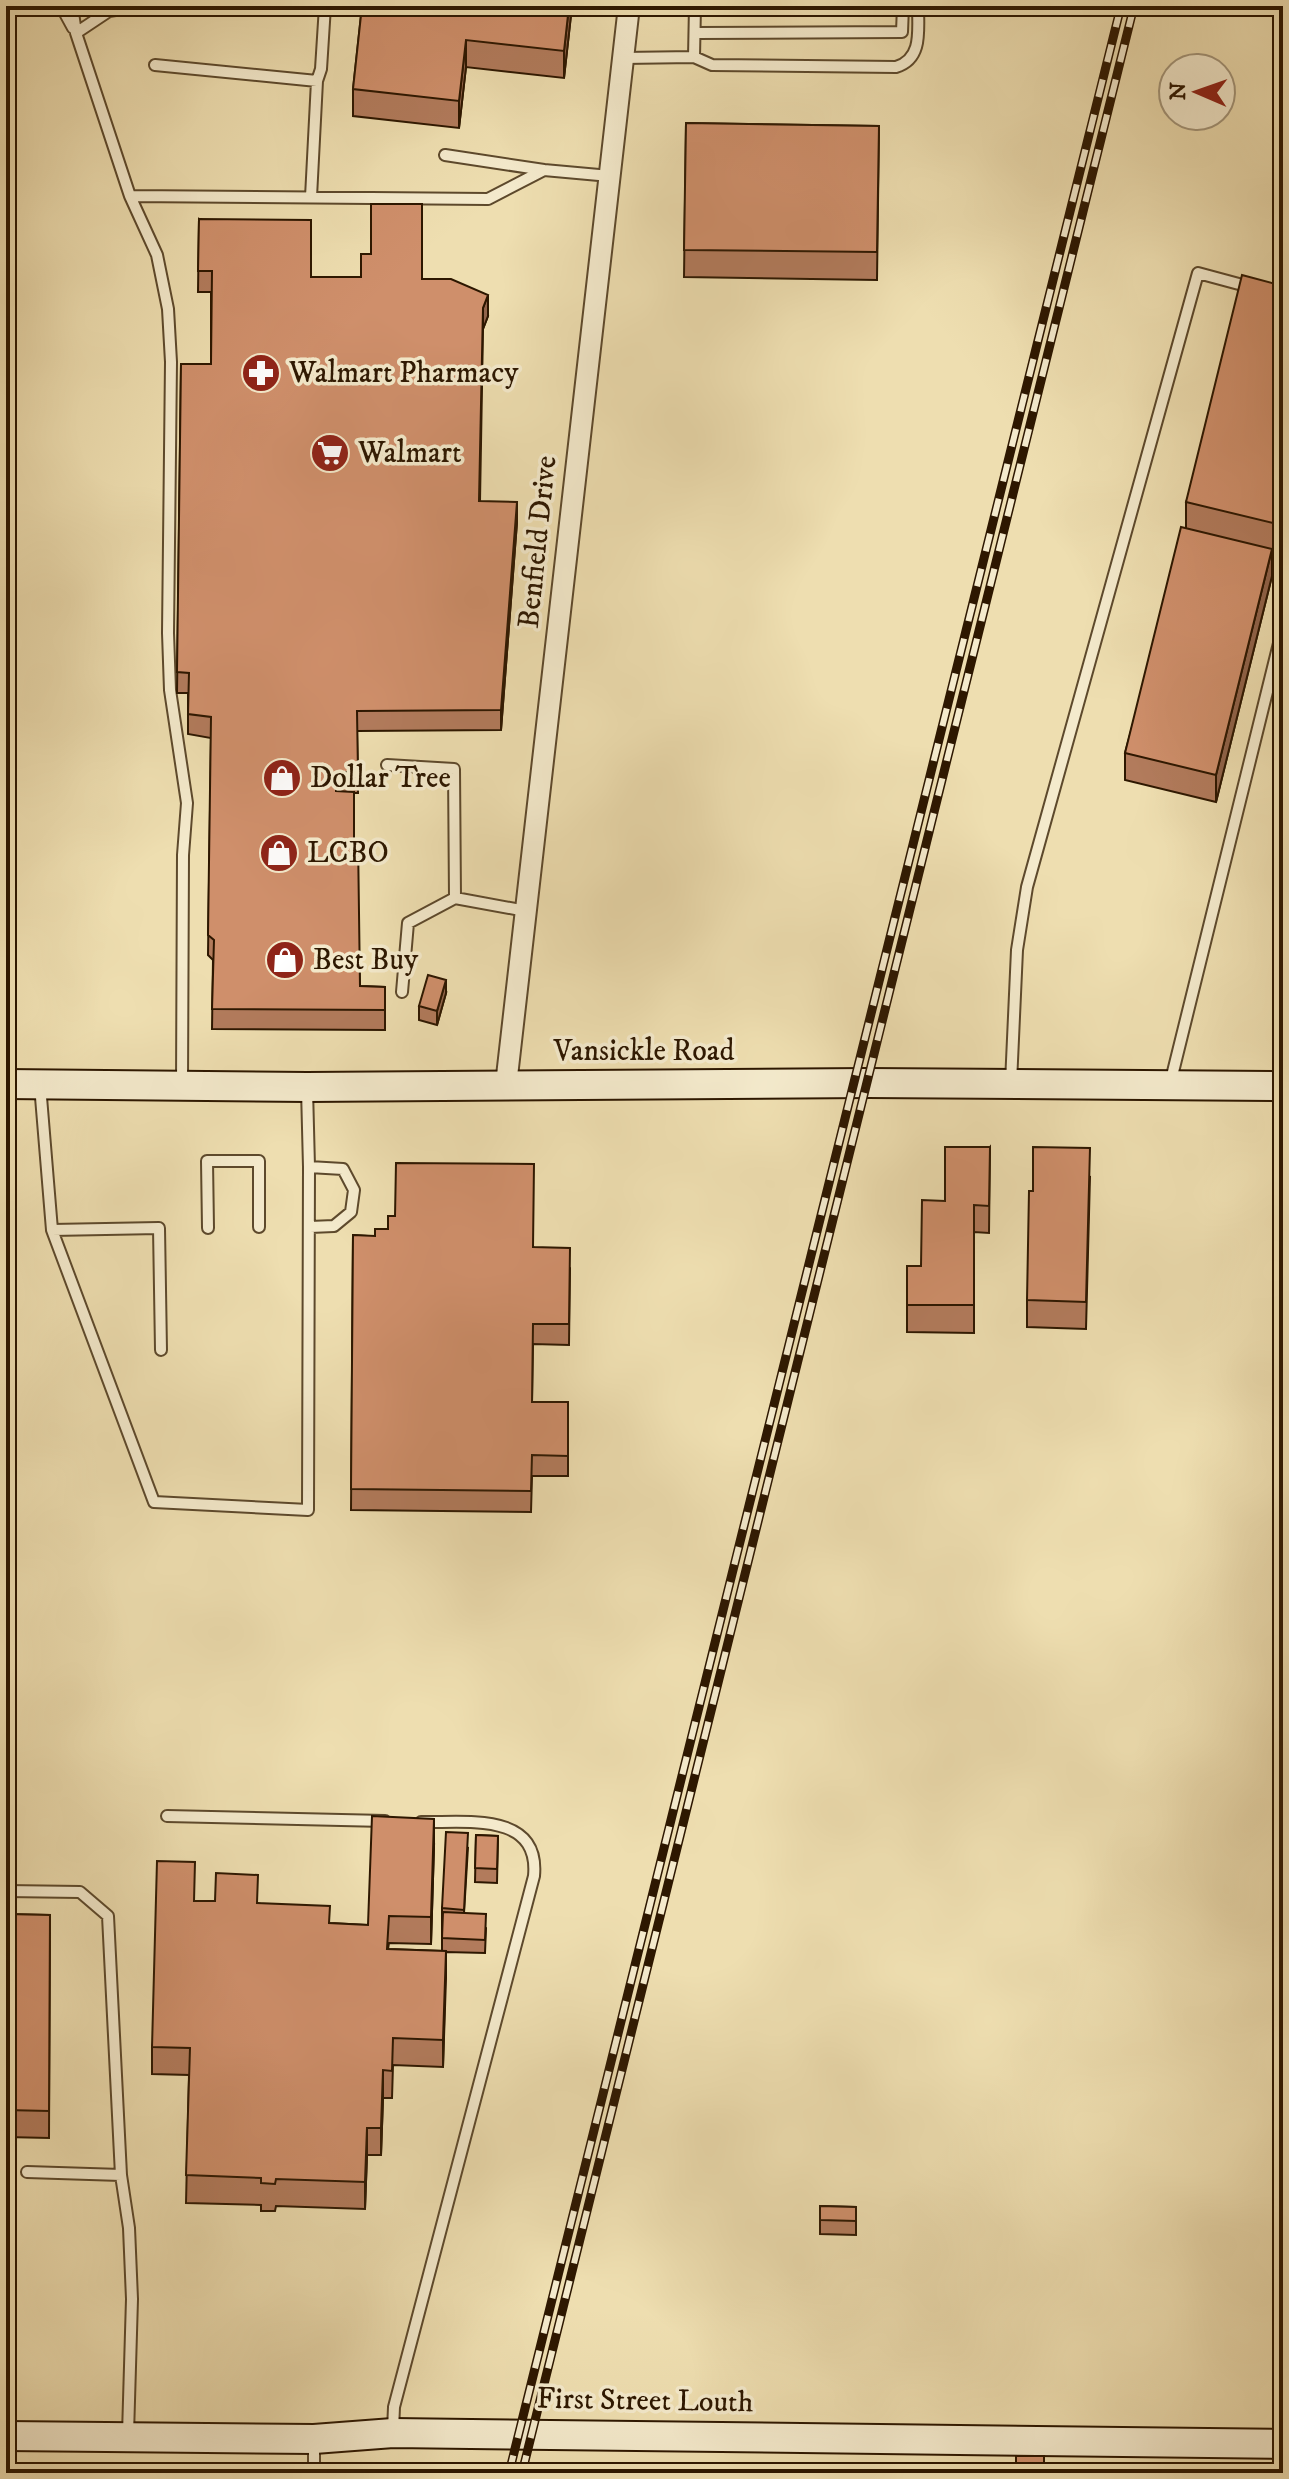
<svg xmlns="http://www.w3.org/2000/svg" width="1289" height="2479" font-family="'IM FELL DW Pica',serif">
	<rect width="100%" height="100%" fill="#eedeb0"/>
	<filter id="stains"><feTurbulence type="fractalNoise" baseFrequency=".0025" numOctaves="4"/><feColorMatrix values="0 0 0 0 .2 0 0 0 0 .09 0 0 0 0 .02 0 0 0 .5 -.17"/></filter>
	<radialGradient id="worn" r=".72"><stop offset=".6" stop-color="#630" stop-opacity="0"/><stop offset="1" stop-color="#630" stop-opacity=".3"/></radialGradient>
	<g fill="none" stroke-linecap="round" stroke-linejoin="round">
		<g stroke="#5d492c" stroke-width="14">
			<path id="lane" d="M61,6L73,28
				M72,6L76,33L130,196L488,199L544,170L610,176
				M76,33L109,11L134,7
				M695,33L902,32L903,6
				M694,57L695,6
				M623,58L694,57L712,65L896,67C923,59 918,30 918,6
				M155,65L317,81
				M445,155L544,170
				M130,196L157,255L168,309L171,362L168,633L170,690L187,803L183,855L182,1085
				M311,197L317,81L321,69L325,6
				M387,765L454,769L455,898L526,911
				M402,992L408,923L455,898
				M1011,1083L1017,950L1027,887L1198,273L1250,287
				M1170,1084L1283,627
				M40,1085L52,1230
				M307,1089L309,1167
				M208,1228L207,1161H259V1227
				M161,1350L159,1228L52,1230L154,1502L308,1510L309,1167L343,1169L354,1190L351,1212L334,1226L310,1227
				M167,1816L385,1821
				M6,1891L80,1892L108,1916L121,2175L129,2228L132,2299L128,2434
				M27,2172L121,2175
				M393,2430L394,2407L534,1876C540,1811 465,1823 421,1822
				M314,2441V2473"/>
		</g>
		<g stroke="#5d492c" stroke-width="24">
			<path id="street" d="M506,1085L629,6"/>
		</g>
		<g stroke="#2d1700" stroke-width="32">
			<path id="secondary" d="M6,1084L307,1087L868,1083L1283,1086
				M6,2436L314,2439L393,2433L1283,2444"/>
		</g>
		<path stroke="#2d1700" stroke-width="4" stroke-dasharray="2 4" stroke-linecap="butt" d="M289,2470V2473
			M337,2473L338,2467"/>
		<use href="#lane" stroke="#f4eacc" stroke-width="10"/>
		<use href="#street" stroke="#f4eacc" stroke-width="20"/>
		<use href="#secondary" stroke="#f4eacc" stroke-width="28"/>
		<g stroke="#2d1700" stroke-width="9">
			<path id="rail" d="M509,2473L1121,6
				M522,2473L1134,6"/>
		</g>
		<use href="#rail" stroke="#f4eacc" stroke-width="6" stroke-dasharray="18" stroke-linecap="butt"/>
	</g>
	<path fill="#b27b5c" stroke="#2d1700" stroke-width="2" d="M362,6H572L564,78L466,67L459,128L353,116V89Z
		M716,6H771V14L716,12Z
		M686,123L879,126L877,280L684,277Z
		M199,219L311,277L422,279L488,316L483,329L480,501L517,522L501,730L357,731L358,793H354V839L360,986L385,987V1030L212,1029L213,960L208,955L211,738L188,734V693H177L181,364H211V292H198Z
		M1283,286L1277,551L1272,550V576L1216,802L1125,780V753L1186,528V502Z
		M446,993L437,1025L419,1020V1006Z
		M990,1147L989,1233L974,1232V1333L907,1332V1266H921L945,1201Z
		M1090,1176L1086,1329L1027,1327V1300Z
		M353,1235L533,1247L570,1268L569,1345L533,1344L532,1402H568V1476H532L531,1512L351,1510Z
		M476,1835L498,1836L497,1883L475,1882Z
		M434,1846L431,1944L389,1943L388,1949L442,1951V1908L468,1847L464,1913L486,1928L485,1953L446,1952L443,2067L393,2065L392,2098H383L381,2155H367L365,2209L276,2206L275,2211H261V2205L186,2203L189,2075L152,2074V2047L194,1901L258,1903L330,1923L368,1925Z
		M6,1914L50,1915L49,2138L6,2137Z
		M820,2206L856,2207V2235L820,2234Z"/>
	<path fill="#91644b" stroke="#2d1700" stroke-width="2" d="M569,6H572L564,78V51Z
		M466,40V67L459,128V101Z
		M488,295V316L483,329V308Z
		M1283,499V526L1277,551V524Z
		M517,502V522L501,730V710Z
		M1272,549V576L1216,802V775Z
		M446,980V993L437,1025V1011Z
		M434,1819V1846L431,1944V1917Z
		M446,1951V1978L443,2067V2040Z
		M383,2070V2098L381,2155V2128Z
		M367,2128V2155L365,2209V2182Z"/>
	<path fill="#cf8f6b" stroke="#2d1700" stroke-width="2" d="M362,6H569L564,51L466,40L459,101L353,89Z
		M686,123L879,126L877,252L684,250Z
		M371,204H422V279H451L488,295L483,308L479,501L517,502L501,710L357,711L358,772H336V791L354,792V839H358L360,986L385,987V1010L212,1009L214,940L208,935L211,717L188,714L189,673L177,672L181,364H211L212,271H198L199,219L311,220V277H361V254H371Z
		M1242,275L1283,286V499L1277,524L1186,502Z
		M1181,527L1272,549L1216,775L1125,753Z
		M428,975L446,980L437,1011L419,1006Z
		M945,1147H990L989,1206L974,1205V1305H907V1266H921L922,1200L945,1201Z
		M1033,1147L1090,1148L1086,1302L1027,1300L1029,1191H1033Z
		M396,1163L534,1164L533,1247L570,1248L569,1324H533L532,1402H568V1456L532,1455L531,1491L351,1489L353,1235L375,1236V1229H388V1216H395Z
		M372,1816L434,1819L431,1917L389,1916L387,1949L446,1951L443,2040L393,2038L392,2071L383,2070L381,2128H367L365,2182L276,2179L275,2184L261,2183V2178L186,2175L190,2048L152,2047L157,1861L195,1862L194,1901H215L216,1873L258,1875L257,1903L330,1906L329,1923L368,1925Z
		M446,1832L468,1833L464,1910L442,1908Z
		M476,1835L498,1836L497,1869L475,1868Z
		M443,1912L486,1914L485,1940L442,1938Z
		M6,1914L50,1915L49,2111L6,2110Z
		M820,2206L856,2207V2221L820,2220Z
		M1016,2456H1044V2473H1016Z"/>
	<defs>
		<g id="pharmacy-disc" transform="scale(2)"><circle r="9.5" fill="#8f2418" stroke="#f4eacc"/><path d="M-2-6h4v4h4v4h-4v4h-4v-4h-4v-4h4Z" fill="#fff"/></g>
		<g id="supermarket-disc" transform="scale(2)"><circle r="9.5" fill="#8f2418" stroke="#f4eacc"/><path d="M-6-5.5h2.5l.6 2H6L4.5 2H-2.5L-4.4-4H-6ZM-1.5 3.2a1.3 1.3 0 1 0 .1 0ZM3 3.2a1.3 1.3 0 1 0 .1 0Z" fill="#fff"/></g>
		<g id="shop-disc" transform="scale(2)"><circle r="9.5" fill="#8f2418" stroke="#f4eacc"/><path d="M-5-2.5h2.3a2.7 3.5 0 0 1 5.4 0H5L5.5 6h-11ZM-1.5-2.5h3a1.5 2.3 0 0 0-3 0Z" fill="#fff"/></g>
	</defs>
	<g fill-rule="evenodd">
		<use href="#pharmacy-disc" x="261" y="373"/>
		<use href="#supermarket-disc" x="330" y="453"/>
		<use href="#shop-disc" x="282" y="778"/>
		<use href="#shop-disc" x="279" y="853"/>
		<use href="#shop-disc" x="285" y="960"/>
	</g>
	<g text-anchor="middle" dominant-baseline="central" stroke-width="7" stroke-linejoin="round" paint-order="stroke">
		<g font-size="30" fill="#2d1700" stroke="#f4eacc" text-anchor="start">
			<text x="289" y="373">Walmart Pharmacy</text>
			<text x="358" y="453">Walmart</text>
			<text x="310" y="778">Dollar Tree</text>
			<text x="307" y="853">LCBO</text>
			<text x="313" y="960">Best Buy</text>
		</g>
		<g font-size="30" fill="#2d1700" stroke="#f4eacc">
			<text transform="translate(538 542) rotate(-84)">Benfield Drive</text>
			<text x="644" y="1051">Vansickle Road</text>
			<text transform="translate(645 2401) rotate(1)">First Street Louth</text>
		</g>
	</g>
	<rect width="1289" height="2479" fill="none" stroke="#eedeb0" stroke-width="32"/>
	<rect x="8" y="8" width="1273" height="2463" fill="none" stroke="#2d1700" stroke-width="4"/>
	<rect x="16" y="16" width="1257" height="2447" fill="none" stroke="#2d1700" stroke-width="2"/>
	<g transform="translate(1197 92) rotate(272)"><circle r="38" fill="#f4eacc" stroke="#a4967a" stroke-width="2"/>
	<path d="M0-6L14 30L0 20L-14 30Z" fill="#8f2418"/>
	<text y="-12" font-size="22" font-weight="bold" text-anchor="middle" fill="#2d1700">N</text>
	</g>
	<rect width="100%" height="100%" filter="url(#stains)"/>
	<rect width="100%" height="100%" fill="url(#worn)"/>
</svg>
